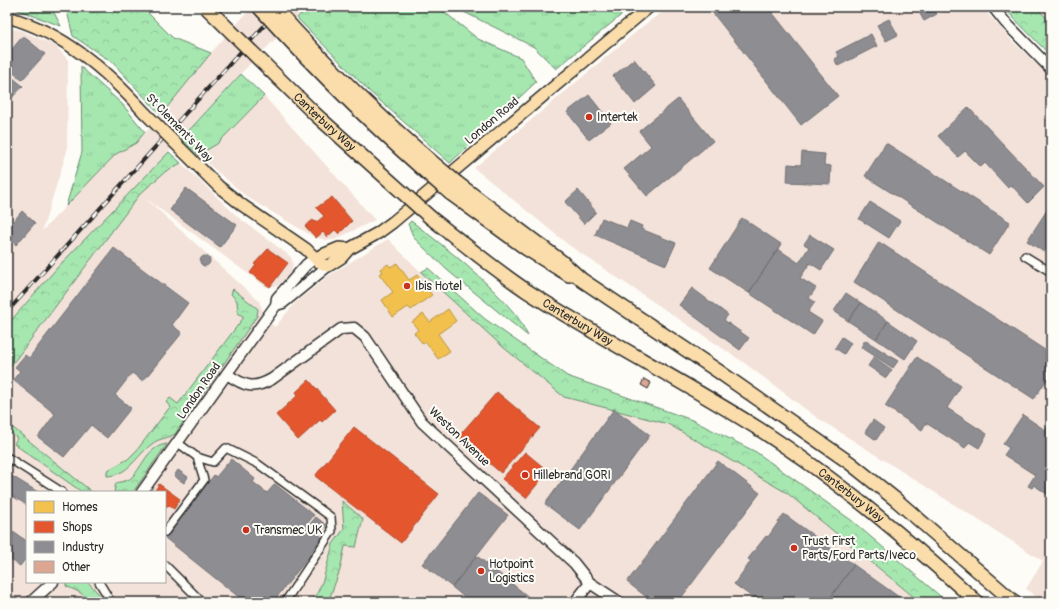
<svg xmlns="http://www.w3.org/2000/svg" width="1058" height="609" font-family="Pangolin,sans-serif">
	<defs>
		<pattern id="grass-tufts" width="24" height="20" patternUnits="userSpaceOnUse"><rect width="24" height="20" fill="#a6e7b0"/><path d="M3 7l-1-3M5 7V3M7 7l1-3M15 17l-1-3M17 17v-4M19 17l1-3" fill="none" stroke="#8fc698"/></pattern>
		<pattern id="forest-crowns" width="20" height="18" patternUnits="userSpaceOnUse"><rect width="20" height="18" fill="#a6e7b0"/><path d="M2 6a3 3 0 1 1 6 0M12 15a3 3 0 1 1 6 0" fill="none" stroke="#8fc698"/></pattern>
	</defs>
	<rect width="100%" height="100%" fill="#fdfcf7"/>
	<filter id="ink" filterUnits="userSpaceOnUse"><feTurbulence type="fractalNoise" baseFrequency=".025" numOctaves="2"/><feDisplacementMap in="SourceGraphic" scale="8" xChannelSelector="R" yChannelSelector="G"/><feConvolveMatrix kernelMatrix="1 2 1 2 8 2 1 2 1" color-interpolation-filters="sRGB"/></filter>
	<g filter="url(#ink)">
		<path fill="#f3e2d9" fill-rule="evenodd" d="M252,7H308L244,70L153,169L57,268L7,325V28L20,30L56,46L68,60L67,151L42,231L116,154L136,143L170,105L191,75Z
			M669,7H934L938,14L948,7H982L1013,42L1051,77V602H1043L1026,589L1043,561L816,417L743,362L570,246L474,168L643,26Z
			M1021,7H1051V33Z
			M264,96L375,220L334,240H326L312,236L247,197L198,155L217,144Z
			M181,163L238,217L291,257L293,264L291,271L287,277L277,286L266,287L145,198L259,301L266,319L275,327L295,303L328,276L388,239L421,272L564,397L668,424L787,493L920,602H7V371L140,194L166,171ZM27,492H165V582H27Z"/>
		<path fill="url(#grass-tufts)" stroke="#68896e" d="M308,7H438L478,39L521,58L536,82L450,163L369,91L297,18Z
			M457,7H631L556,69L534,47L462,11Z
			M81,67L122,104L145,132L136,143L116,154L66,206L82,152Z
			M241,74L264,96L217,144L198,155L181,139Z"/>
		<path fill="url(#forest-crowns)" stroke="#68896e" d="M10,7H51L61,26Z
			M66,7H142L173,38L211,53L161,115L113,63L73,36Z
			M1003,7H1035L1051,22V56Z
			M169,152L181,163L166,171L140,194L7,371V325L57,268Z
			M411,221C448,249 486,279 516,315C521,321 524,329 528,336L447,270L414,238L408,224Z
			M428,268L485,319L567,376L692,420L756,452L851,520L947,602H920L787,493L668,424L564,397L503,347L421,272Z
			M233,289L258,309L257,316L175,434C167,439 159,438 152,444C136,456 129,475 107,476V471L108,470L128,459L137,450L170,407L166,402L170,398L178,404L244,317L238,313L237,301L231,294Z
			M7,423L92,492H82L14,444L17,438L7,429Z
			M167,444L133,492H114L116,483C120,482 128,481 131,478C144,466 146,447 167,444Z
			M342,501L363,519L356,547L345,546L340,570L328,602H310L316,596L323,580L333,544L344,529Z
			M66,582H88L106,602H90L81,593L66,586Z"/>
		<path fill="#f2c14e" stroke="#b69444" d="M397,263L409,280L417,275L432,295L411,310L408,307L393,317L382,300L393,292L379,274L383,272L381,269L388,264L390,267Z
			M448,309L456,321L438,334L450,351L438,359L426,342L423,344L414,333L418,330L412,322L423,314L430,322Z"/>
		<path fill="#e4572e" stroke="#ac4a2d" d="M332,197L352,221L339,234L335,230L327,237L323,232L316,238L305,226L313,220L315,222L318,221L324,216L316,208Z
			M268,249L288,263L270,287L250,273L256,265L254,264Z
			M309,380L335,410L322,422L320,420L298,440L276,415L298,395L296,392Z
			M497,392L540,428L501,473L458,437Z
			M354,427L439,494L401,543L315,476Z
			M525,452L548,471L526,498L502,479Z
			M159,484L180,499L174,509L168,505L165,509V492H154Z"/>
		<path fill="#8d8d92" stroke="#707073" d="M708,7H768L838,96L801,125Z
			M916,7H933L937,14L924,21Z
			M889,19L898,35L886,41L877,25Z
			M871,34L877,46L838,66L834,59L839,57L836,52Z
			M23,36L45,54L22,80L7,68V55Z
			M634,59L656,86L635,104L613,76Z
			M13,78L23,86L7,103V84Z
			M589,95L611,123L589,140L567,112Z
			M678,99L713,141L647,196L624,169L651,146L639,131Z
			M968,107L1044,187L1028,203L1011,185L1008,188L985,163L981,167L965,151L958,157L938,136Z
			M886,143L1010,222L989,255L865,176Z
			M802,152L825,154L824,165L831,166L830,184L787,182L788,164L801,165Z
			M186,188L237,225L220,247L170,210Z
			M578,190L596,212L584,224L565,202Z
			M870,202L900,221L889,238L859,219Z
			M1051,204V241L1044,252L1027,241Z
			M22,211L35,223L16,245L7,237V229Z
			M602,218L627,228L630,221L642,226L641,229L676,243L666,265L595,235Z
			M742,218L781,244L749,293L710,268Z
			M810,235L834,250L821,270L810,263L800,278L816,288L809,298L815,302L808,312L822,321L813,335L749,293L778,249L799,263L809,247L804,244Z
			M879,242L1051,354V373L1034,399L854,282Z
			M114,248L188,303L172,325L182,333L143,381L132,373L115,395L131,408L107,438L91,425L64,457L38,437L55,414L13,380L20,371L15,367L25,355L29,358Z
			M200 261a5 5 0 1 1 10 0a5 5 0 1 1-10 0Z
			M692,288L728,315L724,320L749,338L740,350L679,305Z
			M846,293L861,303L848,321L834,311Z
			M861,303L888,321L876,339L848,321Z
			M888,321L917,341L905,359L876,339Z
			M842,337L851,343L844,354L835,348Z
			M865,340L898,361L893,368L861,347Z
			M874,357L892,370L886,378L868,366Z
			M917,357L961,386L947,408L987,434L979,448L969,442L965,448L926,423L922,430L885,406Z
			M614,409L650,435L580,530L545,504Z
			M1023,415L1045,430L1047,427L1051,430V497L1034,485L1032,488L1028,486L1035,475L1004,455L1009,448L1003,444Z
			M873,420L884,428L876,440L865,432Z
			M231,459L255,479L253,482L267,493L275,484L314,515L306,525L308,526L316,517L326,525L319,535L322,537L310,553L311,554L273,602H245L165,538L214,475L216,477Z
			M718,461L760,493L678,602H653L627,582Z
			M178,470L188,477L184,483L174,476Z
			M7,473L38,492H27V505L7,493Z
			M478,493L508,515L452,587L422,564Z
			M784,514L854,565L827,602H759L734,584L751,561L748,559L766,536L768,537Z
			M13,532L27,541V559L26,558L20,566L7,557V541Z
			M477,556L535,602H470L452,587Z
			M854,565L906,602H827Z
			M76,597L81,602H71Z"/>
		<path fill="#dca692" stroke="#2b2b2b" d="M644,379L651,383L648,389L641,385Z"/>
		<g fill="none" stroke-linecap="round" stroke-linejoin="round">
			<g stroke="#2b2b2b" stroke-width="10">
				<path id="street" d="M1025,256L1051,272
					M178,443L197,457L213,462L226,448L258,464L331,517L332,531L285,602
					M7,457L62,492
					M165,532L204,480L197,457
					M165,565L202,602
					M99,582L111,602"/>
			</g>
			<g stroke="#2b2b2b" stroke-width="13">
				<path id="secondary" d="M993,7L1005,22L1051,69
					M276,305L283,303L328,266
					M227,374C244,386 253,390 272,379L341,329L354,328L365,337L422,422L574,563L590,583L619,602
					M142,492L276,305L277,298L306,265L315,258
					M31,602L53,582
					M575,602L590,583"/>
			</g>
			<g stroke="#2b2b2b" stroke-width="14">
				<path id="primary" d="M7,17C63,32 106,70 144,112
					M184,152L218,186L242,205L306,249L319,262L328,266L342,257L349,249L378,233L393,222L649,7
					M315,258L339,248L349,249"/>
			</g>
			<g stroke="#2b2b2b" stroke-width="16">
				<g id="highway">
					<path d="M457,183L562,262L582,280L718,371L850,463L895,499L1014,602"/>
					<path d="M450,193L527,249L569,275"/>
					<path id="s1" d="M431,218C463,243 494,269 527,291C603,340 683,381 759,429C837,479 908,540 977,602"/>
				</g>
			</g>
			<use href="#street" stroke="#fdfcf7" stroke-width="7"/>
			<use href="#secondary" stroke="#fdfcf7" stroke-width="10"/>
			<use href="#primary" stroke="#faddab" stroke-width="11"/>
			<use href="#highway" stroke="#faddab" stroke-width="13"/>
			<g stroke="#2b2b2b" stroke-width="4">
				<path id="rail" d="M7,312L281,7"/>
			</g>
			<use href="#rail" stroke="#fdfcf7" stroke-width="2.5" stroke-dasharray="8" stroke-linecap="butt"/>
			<g stroke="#2b2b2b" stroke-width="14" stroke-linecap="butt">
				<path id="primary-bridge" d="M144,112L184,152"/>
			</g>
			<g stroke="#2b2b2b" stroke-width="16" stroke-linecap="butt">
				<g id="highway-bridge">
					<path id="s2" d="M206,7L315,114L431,218"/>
					<path d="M259,7C319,73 382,135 450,193"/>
					<path d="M274,7C330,70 392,129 457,183"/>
				</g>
			</g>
			<use href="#primary-bridge" stroke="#faddab" stroke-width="11"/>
			<use href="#highway-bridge" stroke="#faddab" stroke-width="13"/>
		</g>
	</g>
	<g fill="#c8321e" stroke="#fdfcf7" stroke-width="1.5">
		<circle cx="589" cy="117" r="4"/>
		<circle cx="407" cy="286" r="4"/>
		<circle cx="525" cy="475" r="4"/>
		<circle cx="246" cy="530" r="4"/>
		<circle cx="794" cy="548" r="4"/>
		<circle cx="481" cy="571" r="4"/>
	</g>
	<g text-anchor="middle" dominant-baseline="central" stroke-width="4" stroke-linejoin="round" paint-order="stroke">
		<g font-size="12" fill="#2b2b2b" stroke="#fdfcf7" text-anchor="start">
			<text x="597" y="117">Intertek</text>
			<text x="415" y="286">Ibis Hotel</text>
			<text x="533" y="475">Hillebrand GORI</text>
			<text x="254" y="530">Transmec UK</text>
			<text x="802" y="541">Trust First<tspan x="802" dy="14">Parts/Ford Parts/Iveco</tspan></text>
			<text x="489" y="564">Hotpoint<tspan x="489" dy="14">Logistics</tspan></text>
		</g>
		<g font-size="12" fill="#2b2b2b" stroke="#fdfcf7">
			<text transform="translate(492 121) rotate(-40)">London Road</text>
			<text stroke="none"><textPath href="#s2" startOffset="165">Canterbury Way</textPath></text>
			<text transform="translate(179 128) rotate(46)">St Clement's Way</text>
			<text stroke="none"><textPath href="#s1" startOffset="180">Canterbury Way</textPath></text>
			<text transform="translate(199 391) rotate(-55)">London Road</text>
			<text transform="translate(459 437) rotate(44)">Weston Avenue</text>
			<text stroke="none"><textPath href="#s1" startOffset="504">Canterbury Way</textPath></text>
		</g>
	</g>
	<rect width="1058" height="609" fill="none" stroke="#fdfcf7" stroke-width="24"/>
	<rect x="12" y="12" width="1034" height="585" fill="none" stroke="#2b2b2b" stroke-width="1.5" filter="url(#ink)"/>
	<rect x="26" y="491" width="140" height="92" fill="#fdfcf7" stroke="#a9a8a5"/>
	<rect x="34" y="501" width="20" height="12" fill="#f2c14e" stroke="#a9a8a5"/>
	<text x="62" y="511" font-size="12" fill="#2b2b2b">Homes</text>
	<rect x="34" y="521" width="20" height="12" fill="#e4572e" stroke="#a9a8a5"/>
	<text x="62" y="531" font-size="12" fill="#2b2b2b">Shops</text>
	<rect x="34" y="541" width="20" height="12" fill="#8d8d92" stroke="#a9a8a5"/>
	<text x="62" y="551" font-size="12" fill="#2b2b2b">Industry</text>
	<rect x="34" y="561" width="20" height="12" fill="#dca692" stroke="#a9a8a5"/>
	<text x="62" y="571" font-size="12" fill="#2b2b2b">Other</text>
</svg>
